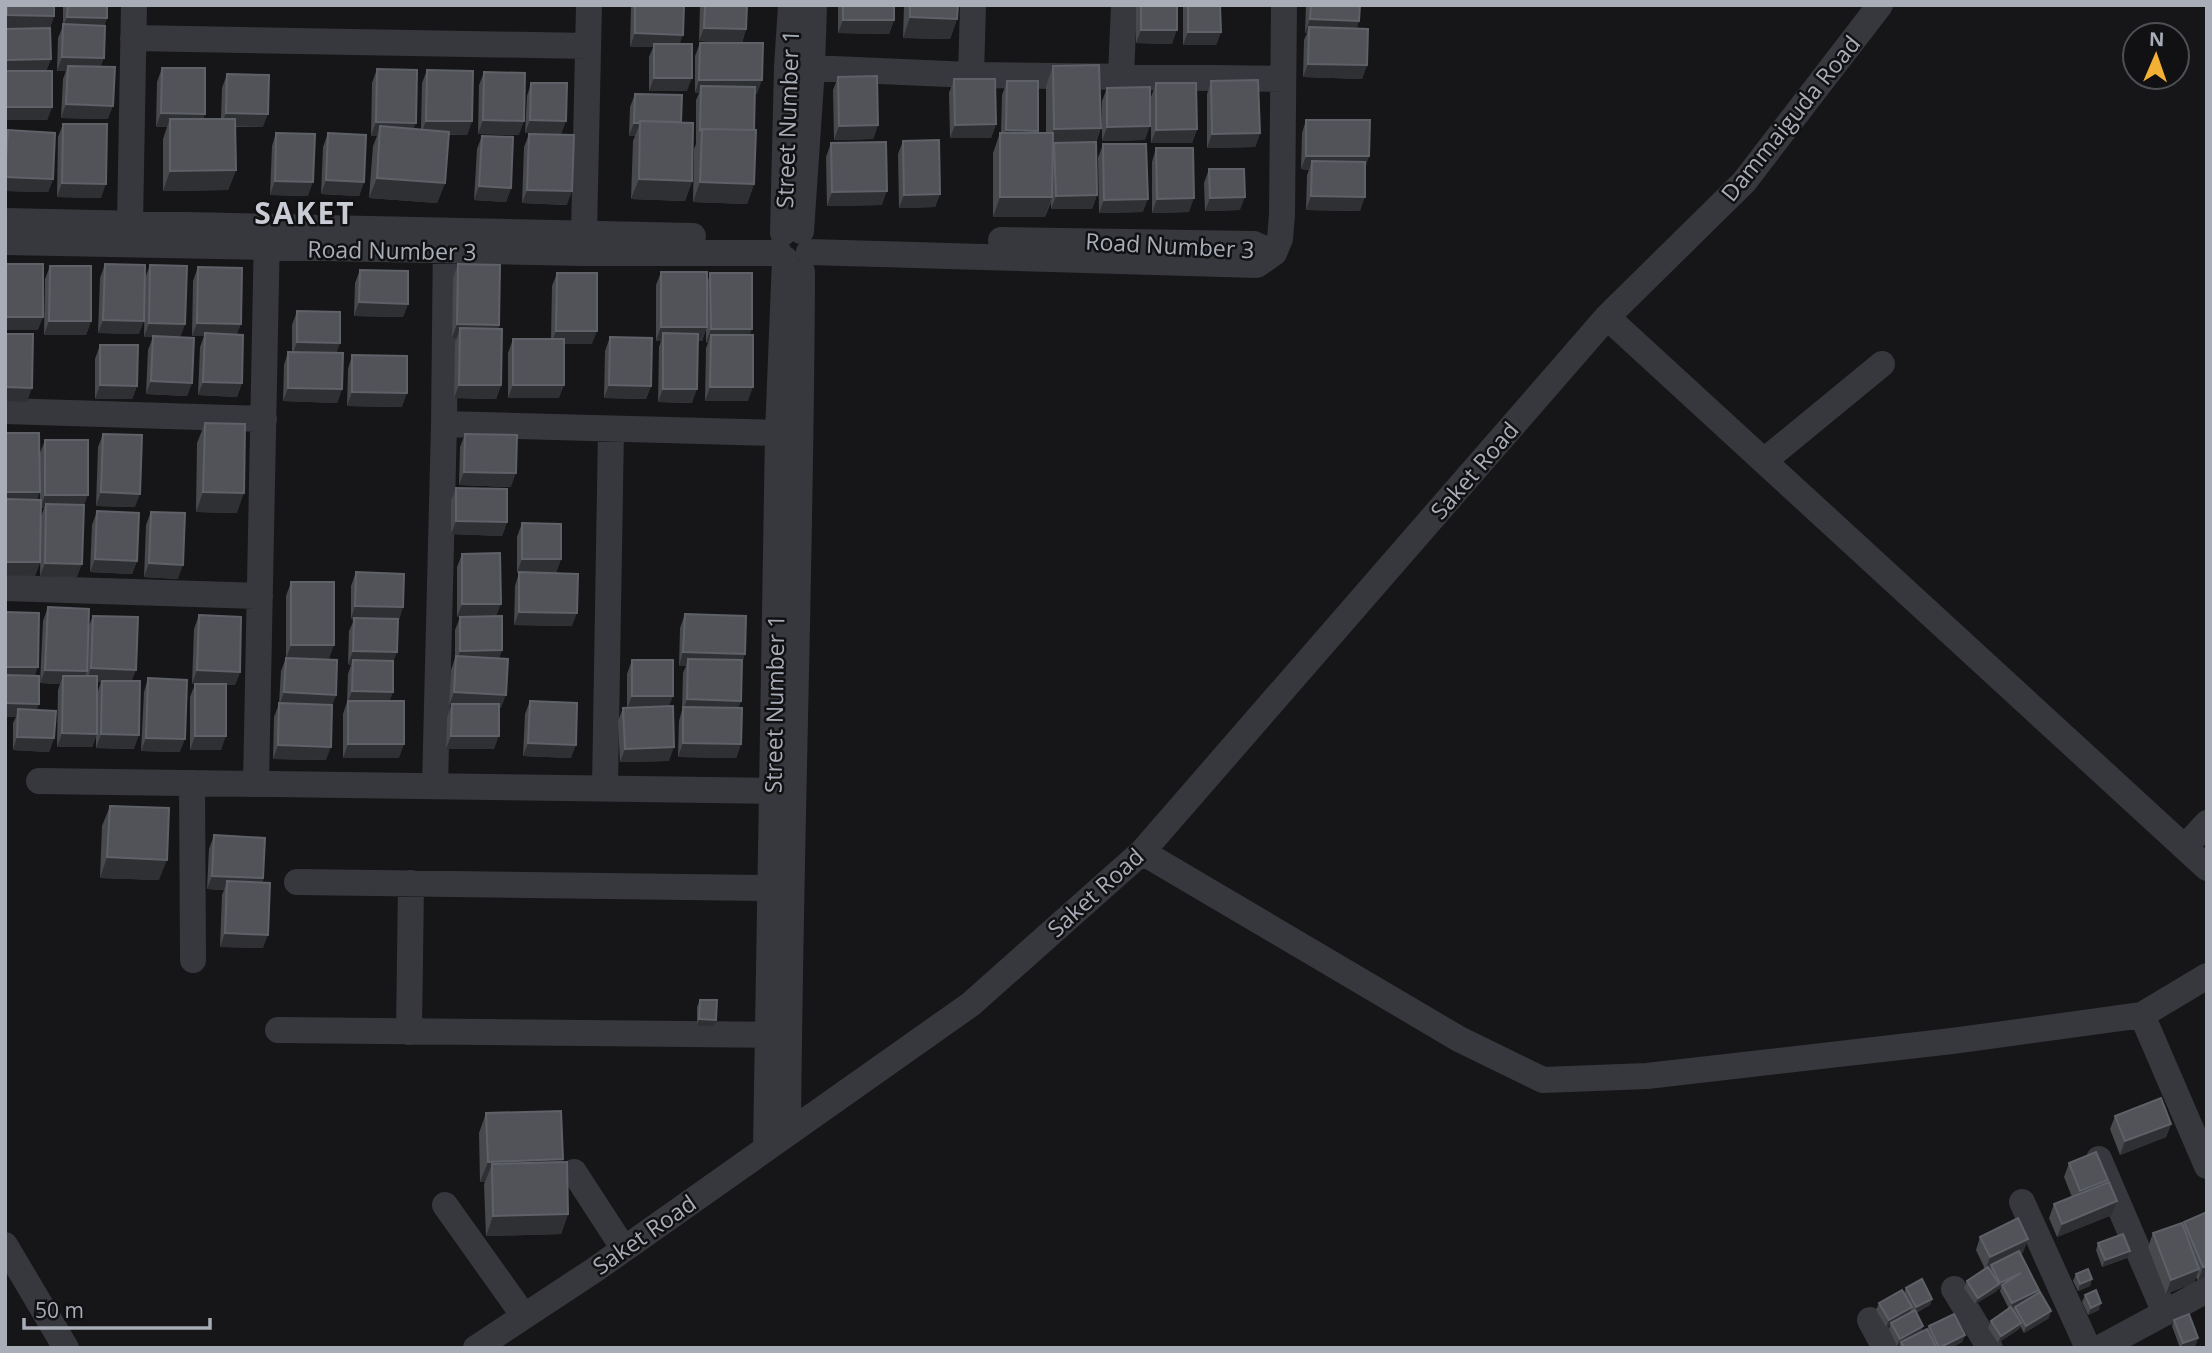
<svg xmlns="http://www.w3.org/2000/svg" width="2212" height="1353" font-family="'Open Sans',sans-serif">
	<rect width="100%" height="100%" fill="#161618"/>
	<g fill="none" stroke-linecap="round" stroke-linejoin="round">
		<path stroke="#37383d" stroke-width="26" d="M133,38L588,46
			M787,67L971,75L1283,79
			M971,75L973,5
			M1121,76L1124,5
			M5,221L693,236
			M130,223L134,5
			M801,231L812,68L814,5
			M584,233L589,5
			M783,233L787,67L791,5
			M1001,240L1254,244L1274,253
			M5,242L583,253H779
			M809,252L1257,265L1274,253
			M1274,253L1280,239L1282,214L1284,5
			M1607,317L2207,868
			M5,411L264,419
			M444,424L778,433
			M1764,461L1882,364
			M5,588L260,596
			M39,781L790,791
			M192,783L193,960
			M256,784L267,231
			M435,786L444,424L446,235
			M605,788L611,429
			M2185,847L2207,823
			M1142,852L1459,1039L1543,1080L1647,1076L1952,1041L2142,1015L2207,976
			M297,882L771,888
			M2142,1015L2207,1166
			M278,1030L787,1035
			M409,1032L411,883
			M788,1132C790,845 801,559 802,272
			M766,1148L778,433L785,259
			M2099,1159L2165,1313
			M574,1172L624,1249
			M2022,1202L2088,1348
			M445,1205L524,1316
			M5,1245L66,1348
			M1954,1289L1990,1348
			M1870,1320L1885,1348
			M476,1348L593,1271L971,1004L1142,852L1607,317L1744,182L1880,5
			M2100,1348L2207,1290"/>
	</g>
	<path fill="#47494d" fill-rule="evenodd" d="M5,5H54V16L50,28L51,59L46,71L52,107L47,120H5V31L6,29H20H5Z
		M63,5H107V18L104,26L101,67L108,119L61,118L63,79L66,71H57L58,38L63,26Z
		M632,5H684L680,44L687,91H649V57L653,47H630L631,8Z
		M700,5H747L746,29L742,43L757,94H755L754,184L747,204L693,202L694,149L696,144V100L699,93H695V56L700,43H732L699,41Z
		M838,5H894V20L889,34L838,33Z
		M904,5H958L957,19L950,39L903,38Z
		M1136,5H1177L1172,44L1136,43Z
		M1183,5H1220L1221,32L1216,45H1183Z
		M1306,5H1360L1357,28L1367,65L1362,79L1303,77L1304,40L1307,33H1305Z
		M1053,66L1101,128L1096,142L1097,195L1092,209H1051V202L1045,217H993V153L1000,133H1001L1002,95L1007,81L1037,133H1046V86Z
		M162,68L205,114L203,119H221L222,88L227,74L263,127H235L236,170L228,190L163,191V139L167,127H156L157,82Z
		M377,69L413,129L421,130L422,83L427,70L472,121L467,135H448L445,183L437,203L369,198L373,146L377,136H371L372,83Z
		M484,72L519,135L478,134L479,85Z
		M838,77L878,125L873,139L834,140L833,90Z
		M954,79L996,124L991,138H950L949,93Z
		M1211,81L1260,133L1255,147L1207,148V94Z
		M531,83L561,135L567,205L522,203L524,147L529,134H555L525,133L527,96Z
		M1156,83L1197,129L1192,143H1151V97Z
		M1107,88L1145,140L1102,141V101Z
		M635,94L681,122L692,181L685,201L631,199L633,141L635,136H629L630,107Z
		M1306,120L1369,156L1365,168L1360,211L1306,210L1307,175L1309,170L1301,169L1302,133Z
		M63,124L101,198L57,197L58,137Z
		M8,130L53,179L48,192L5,191V137Z
		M276,133L308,196L270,195L272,146Z
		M328,133L364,182L359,196L321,194L323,147Z
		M482,136L511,188L506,202L474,200L477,149Z
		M903,141L940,194L935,207L899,208L898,154Z
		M831,143L882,205L827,206L826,157Z
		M1103,144L1143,212L1099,213L1098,158Z
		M1156,148L1189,212L1152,213V162Z
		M1209,169L1240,210L1205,211L1204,183Z
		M105,264L139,334L98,333L100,278Z
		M458,264L499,325L498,329L501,385L496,399L454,398L455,342L457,338H452L453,278Z
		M150,265L185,324L180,337L192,383L187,396L146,394L148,350L153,337H144L145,278Z
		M50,266L91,321L86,335H44L45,279Z
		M198,267L237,335L242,383L237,397L198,395L200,347L204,336H192L193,281Z
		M360,270L408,304L403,317L354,316L355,283Z
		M661,272L707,284L710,273L750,335L748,401H705L706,348L708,343H706V329L702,341H698L692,403L658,402L659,347L661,341H656V285Z
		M557,273L592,344H564L559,398H508V353L513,339H551L552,286Z
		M297,311L340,343L336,353L342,389L337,403L283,401L284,365L288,352H292V325Z
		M610,337L651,386L646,399L604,398L605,351Z
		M100,345L137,386L132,399H95V359Z
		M352,355L402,407L347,406L348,369Z
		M205,423L237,513L196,512L197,443Z
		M103,434L135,507L96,506L98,447Z
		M465,434L511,487L459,485L460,447Z
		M45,440L84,505L77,577L40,576L41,517L44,508H41L40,562L35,576L5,575L40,492L37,500H40V453Z
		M456,488L507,522L502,536L451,534V501Z
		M97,511L137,561L132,574L90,572L92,525Z
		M151,512L178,579L144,577L146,525Z
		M522,523L561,559L556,573L572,626L514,625L515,586L519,573H517V537Z
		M462,554L496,616L502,650L499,658L501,708H499L494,749H446L447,718L451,706H449L451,670L455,658V630L460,617H457V567Z
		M356,572L398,621L393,664V692L389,701L399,758H343V714L347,702L348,674L351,665L348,664L349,631L354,620L351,619V586Z
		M291,582L329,659H316L336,695L332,705L326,760L273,759L274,717L279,704L281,671L286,658V596Z
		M48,607L88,628L93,616L132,681L134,749L96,748V736L92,747H57L58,690L60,684L40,683L43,621ZM97,682H101L97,694Z
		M685,614L745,654L742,663L741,701L738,708L741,744L736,758L678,757L679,721L682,710L683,673L686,666H679L680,628Z
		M199,615L240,672L235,685H226L221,750H190V697L195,684H201H192L194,629Z
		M632,660L670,706L669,761L620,762L618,721L623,708L627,707V674Z
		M35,676L36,710L54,738L49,752L13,750V723L16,717H5Z
		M148,678L180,752L141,751L144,692Z
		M530,701L571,758L523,756L525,714Z
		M110,806L159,880L100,878L102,826Z
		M214,835L263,878L262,883L263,948L220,947L222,895L224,890L207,889L209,849Z
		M700,1000L714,1026H697V1007Z
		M486,1113L563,1159L562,1163L568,1214L561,1234L486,1236L484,1184L485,1182H480L479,1133Z
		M2115,1116L2171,1124L2166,1137L2120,1155L2110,1129Z
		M2069,1163L2106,1183L2117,1201L2112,1215L2057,1237L2049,1218L2054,1204L2072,1197L2064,1177Z
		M2207,1212V1277L2198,1281L2196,1277L2194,1283L2166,1294L2148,1247L2153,1233L2183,1225L2184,1222Z
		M1980,1237L2028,1239L2023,1252L2021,1254L2039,1290L2038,1293L2049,1318L2024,1333L2020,1326L2019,1329L1998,1343L1988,1328L1991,1321L2009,1309L2000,1291L2001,1288L1997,1289V1291L1975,1304L1964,1288L1967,1281L1985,1269L1976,1250Z
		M2098,1243L2127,1258L2102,1267L2096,1250Z
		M2076,1274L2092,1279L2090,1286L2078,1291L2073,1281Z
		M1906,1288L1932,1299L1930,1305L1916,1313L1921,1332L1927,1330L1929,1326L1965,1335L1962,1342L1951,1348H1899L1900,1344L1897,1346L1889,1329L1890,1325L1886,1327L1876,1310L1879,1303L1904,1293Z
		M2085,1295L2099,1310L2088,1315L2082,1302Z
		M2174,1320L2196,1345L2187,1348H2180L2172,1326Z"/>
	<path fill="#2f3033" d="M7,15L54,16L49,30L5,29V21Z
		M67,17L107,18L102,31L62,30Z
		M910,17L957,19L950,39L903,38Z
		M1310,19L1359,21L1355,35L1309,27L1307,33H1305Z
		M843,20H894L889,34L838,33Z
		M704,28L746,29L742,43L699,41Z
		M1141,30H1177L1172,44L1136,43Z
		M1188,32H1221L1216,45H1183Z
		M635,33L683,35L678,48L654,44L653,47H630Z
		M62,57L104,58L99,72L68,66L66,71H57Z
		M51,59L46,72L5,73V63L6,60Z
		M1308,64L1367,65L1362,79L1303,77Z
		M654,78H692L687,91H649Z
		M699,80H762L757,94L701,93V86L699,93H695Z
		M66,104L113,106L108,119L61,118Z
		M5,107H52L47,120H5Z
		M161,113L205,114L200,127L170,119L167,127H156Z
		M226,113L268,114L263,127L221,126Z
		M483,120L524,121L519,135L478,134Z
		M530,120L566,121L561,135L525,133Z
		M426,121H472L467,135L421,134Z
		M376,122L416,123L411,136L380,126L377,136H371Z
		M634,123H640L635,136H629Z
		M996,124L991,138H950L955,125Z
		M878,125L873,139L834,140L839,126Z
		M1150,126L1145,140L1102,141L1107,127Z
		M1101,128L1093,148L1054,143L1052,149H1047L1054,129Z
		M1197,129L1192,143H1151L1156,130Z
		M1006,130L1038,131L1033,144H1001Z
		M1260,133L1255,147L1207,148L1212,134Z
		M1306,156H1369L1364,170L1312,161L1309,170L1301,169Z
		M236,170L228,190L163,191L170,171Z
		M5,177L53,179L48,192L5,191Z
		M377,178L445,183L437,203L369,198Z
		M639,179L692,181L685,201L631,199Z
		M326,180L364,182L359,196L321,194Z
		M275,181L313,182L308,196L270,195Z
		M700,182L754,184L747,204L693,202Z
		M62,183L106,184L101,198L57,197Z
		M479,186L511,188L506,202L474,200Z
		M527,190L572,191L567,205L522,203Z
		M887,191L882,205L827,206L832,192Z
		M940,194L935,207L899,208L904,195Z
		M1097,195L1092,209H1051L1056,196Z
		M1311,196L1365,197L1360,211L1306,210Z
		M1000,197H1052L1045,217H993Z
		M1245,197L1240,210L1205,211L1210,198Z
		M1194,198L1189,212L1152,213L1157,199Z
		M1148,199L1143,212L1099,213L1104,200Z
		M359,302L408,304L403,317L354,316Z
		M5,317H43L38,330H5Z
		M103,320L144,321L139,334L98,333Z
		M49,321H91L86,335H44Z
		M149,323L185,324L180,338L144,337Z
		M197,323L241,324L236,337L205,333L204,336H192Z
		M457,324L499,325L494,338L460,328L457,338H452Z
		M661,327H707L702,341H663V333L661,341H656Z
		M711,329H752L747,342L711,335L708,343H706Z
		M556,331H597L592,344H551Z
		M297,342L340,343L335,357L292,356Z
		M151,381L192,383L187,396L146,394Z
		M203,382L242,383L237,397L198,395Z
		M100,385L137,386L132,399H95Z
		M459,385H501L496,399L454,398Z
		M513,385H564L559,398H508Z
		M609,385L651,386L646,399L604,398Z
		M5,387L32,388L27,402L5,401Z
		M710,387H753L748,401H705Z
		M288,388L342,389L337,403L283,401Z
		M663,389H697L692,403L658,402Z
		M352,392L407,393L402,407L347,406Z
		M464,472L516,473L511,487L459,485Z
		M5,492H40L35,505H5Z
		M101,492L140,494L135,507L96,506Z
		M203,492L244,493L237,513L196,512Z
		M45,495H88L83,508L46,504L44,508H40Z
		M456,521L507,522L502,536L451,534Z
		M95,559L137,561L132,574L90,572Z
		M522,559H561L556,573H517Z
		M5,562H40L35,576L5,575Z
		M45,563L82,564L77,577L40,576Z
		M149,563L183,565L178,579L144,577Z
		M462,604H501L496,617H457Z
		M355,606L403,607L399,621L351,619Z
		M519,612L577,613L572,626L514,625Z
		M291,645H334L329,659H286Z
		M502,650L497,664H455L460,651Z
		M353,651L397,652L392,666L353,660L351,665L348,664Z
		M683,652L745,654L740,668L688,659L686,666H679Z
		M5,667H38L33,681L5,680Z
		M91,668L136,670L131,683L86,682Z
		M45,670L87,671L82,685L63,676L60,684L40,683Z
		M197,670L240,672L235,685L192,684Z
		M352,691L393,692L388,706L347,705Z
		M284,692L336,695L331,708L279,706Z
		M454,692L506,695L501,708L449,706Z
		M632,696H673L668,709H627Z
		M687,699L741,701L736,714L683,710Z
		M5,703L39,704L34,717L18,709L16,717H5Z
		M62,733L97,734L92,747H57Z
		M101,734L139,735L134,749L96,748Z
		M195,736H226L221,750H190Z
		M451,736H499L494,749H446Z
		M17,737L54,738L49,752L13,750Z
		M146,738L185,739L180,752L141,751Z
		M528,743L576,745L571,758L523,756Z
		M683,743L741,744L736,758L678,757Z
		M348,744H404L399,758H343Z
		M278,745L331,747L326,760L273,759Z
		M674,747L669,761L620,762L625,749Z
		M107,857L167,860L159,880L100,878Z
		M212,876L263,878L258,891L227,881L224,890L207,889Z
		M225,933L268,935L263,948L220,947Z
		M699,1019L716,1020L714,1026H697Z
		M2171,1124L2166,1137L2120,1155L2125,1141Z
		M563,1159L556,1179L492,1164L485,1182H480L488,1162Z
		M2108,1180L2103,1193L2075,1204L2080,1191Z
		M2117,1201L2112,1215L2057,1237L2062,1224Z
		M568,1214L561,1234L486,1236L493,1216Z
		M2028,1239L2023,1252L1992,1267L1991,1265L1990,1269L1985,1271L1990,1257Z
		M2130,1251L2127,1258L2102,1267L2105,1260Z
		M2207,1266V1277L2198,1281L2203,1267Z
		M2199,1269L2194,1283L2166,1294L2171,1280Z
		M2021,1273L2002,1285L2001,1288L1997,1290L2000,1283Z
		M2092,1279L2090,1286L2078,1291L2080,1284Z
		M1999,1284L1997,1291L1975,1304L1978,1298Z
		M2039,1290L2036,1297L2010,1310L2012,1303Z
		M1932,1299L1930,1305L1914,1314L1916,1307Z
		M2101,1303L2099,1310L2088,1315L2091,1308Z
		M1912,1307L1909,1314L1891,1323L1890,1325L1886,1327L1889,1320Z
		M2051,1311L2049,1318L2024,1333L2026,1326Z
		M2021,1323L2019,1329L1998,1343L2001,1336Z
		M1923,1326L1921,1333L1901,1342L1900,1344L1897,1346L1900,1339Z
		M1965,1335L1962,1342L1951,1348H1940Z
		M2198,1338L2196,1345L2187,1348H2181L2183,1343Z"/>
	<path fill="#525359" stroke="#5f6168" stroke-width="2" d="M7,5H54V16L7,15Z
		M68,5H107V18L67,17Z
		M635,5H684L683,35L635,33Z
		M705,5H747L746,29L704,28Z
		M843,5H894V20H843Z
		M910,5H958L957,19L910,17Z
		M1141,5H1177V30H1141Z
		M1188,5H1220L1221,32H1188Z
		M1311,5H1360L1359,21L1310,19Z
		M63,24L105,26L104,58L62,57Z
		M1309,27L1368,29L1367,65L1308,64Z
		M50,28L51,59L6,60V29Z
		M700,43H763L762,80H699Z
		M654,44H692V78H654Z
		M1099,65L1101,128L1054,129L1053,66Z
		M68,66L115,67L113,106L66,104Z
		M162,68H205V114L161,113Z
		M377,69L417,70L416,123L376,122Z
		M427,70L473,71L472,121H426Z
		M5,71H52V107H5Z
		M484,72L525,73L524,121L483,120Z
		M227,74L269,75L268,114L226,113Z
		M877,76L878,125L839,126L838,77Z
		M954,79H995L996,124L955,125Z
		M1258,80L1260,133L1212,134L1211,81Z
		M1007,81H1038V131L1006,130Z
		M531,83H567L566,121L530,120Z
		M1156,83H1196L1197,129L1156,130Z
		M701,86L755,87L754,130L702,129L700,130Z
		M1150,87V126L1107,127V88Z
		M635,94L682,95L681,122L640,121V123H634Z
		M170,119H235L236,170L170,171Z
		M1306,120H1370L1369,156H1306Z
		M640,121L693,123L692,181L639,179Z
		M63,124H107L106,184L62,183Z
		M380,126L449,132L445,183L377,178Z
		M702,129L756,130L754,184L700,182Z
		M8,130L55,133L53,179L5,177Z
		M276,133L315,134L313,182L275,181Z
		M328,133L366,135L364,182L326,180Z
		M1000,133H1053L1052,197H1000Z
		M529,134L574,135L572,191L527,190Z
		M482,136L513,137L511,188L479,186Z
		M939,140L940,194L904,195L903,141Z
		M886,142L887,191L832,192L831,143Z
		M1096,142L1097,195L1056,196L1054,143Z
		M1103,144H1146L1148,199L1104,200Z
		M1156,148H1193L1194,198L1157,199Z
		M1312,161L1365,162V197L1311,196Z
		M1209,169H1244L1245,197L1210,198Z
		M5,264H43V317H5Z
		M105,264L145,265L144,321L103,320Z
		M458,264L500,265L499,325L457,324Z
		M150,265L187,266L185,324L149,323Z
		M50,266H91V321H49Z
		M198,267L242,268L241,324L197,323Z
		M360,270L408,271V304L359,302Z
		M661,272H707V327H661Z
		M557,273H597V331H556Z
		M710,273H752V329H711Z
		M297,311L340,312V343L297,342Z
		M460,328L502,329L501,385H459Z
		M205,333L243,335L242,383L203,382Z
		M663,333L698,334L697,389H663Z
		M5,334H33L32,388L5,387Z
		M711,335H753V387H710Z
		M153,336L194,338L192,383L151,381Z
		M610,337L652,338L651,386L609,385Z
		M513,339H564V385H513Z
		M100,345H138L137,386L100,385Z
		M288,352L343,353L342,389L288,388Z
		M352,355L407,356V393L352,392Z
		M205,423L245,424L244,493L203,492Z
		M5,433H39L40,492H5Z
		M103,434L142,435L140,494L101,492Z
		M465,434L517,435L516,473L464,472Z
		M45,440H88V495H45Z
		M456,488L507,489V522L456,521Z
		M5,499L41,500L40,562H5Z
		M46,504L84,505L82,564L45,563Z
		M97,511L139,513L137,561L95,559Z
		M151,512L185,513L183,565L149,563Z
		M522,523L561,524V559H522Z
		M500,553L501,604H462V554Z
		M356,572L404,574L403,607L355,606Z
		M519,572L578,574L577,613L519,612Z
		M291,582H334V645H291Z
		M48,607L89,609L87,671L45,670Z
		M5,612L39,613L38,667H5Z
		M685,614L746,616L745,654L683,652Z
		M199,615L241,617L240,672L197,670Z
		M93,616L138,617L136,670L91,668Z
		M502,616V650L460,651V617Z
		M354,618L398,619L397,652L353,651Z
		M456,656L508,659L506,695L454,692Z
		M286,658L337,660L336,695L284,692Z
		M688,659L742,660L741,701L687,699Z
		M353,660L393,661V692L352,691Z
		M632,660H673V696H632Z
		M5,675L39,676V704L5,703Z
		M63,676H97V734L62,733Z
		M148,678L187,680L185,739L146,738Z
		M102,681H140L139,735L101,734Z
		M195,684H226V736H195Z
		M348,701H404V744H348Z
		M530,701L577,703L576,745L528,743Z
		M279,703L332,705L331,747L278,745Z
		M452,704H499V736H451Z
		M673,706L674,747L625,749L623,708Z
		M683,707L742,708L741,744L683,743Z
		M18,709L56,711L54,738L17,737Z
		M110,806L169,808L167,860L107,857Z
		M214,835L265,838L263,878L212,876Z
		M227,881L270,883L268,935L225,933Z
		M700,1000H717L716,1020L699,1019Z
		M2161,1098L2171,1124L2125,1141L2115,1116Z
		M561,1111L563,1159L488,1162L486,1113Z
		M2096,1152L2108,1180L2080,1191L2069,1163Z
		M567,1162L568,1214L493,1216L492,1164Z
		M2109,1182L2117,1201L2062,1224L2054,1204Z
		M2207,1212V1266L2203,1267L2184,1222Z
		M2018,1218L2028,1239L1990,1257L1980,1237Z
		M2182,1223L2199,1269L2171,1280L2153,1233Z
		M2123,1234L2130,1251L2105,1260L2098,1243Z
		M2019,1251L2039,1290L2012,1303L2002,1285L2021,1273L2000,1283L1991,1265Z
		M1988,1267L1999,1284L1978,1298L1967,1281Z
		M2088,1269L2092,1279L2080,1284L2076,1274Z
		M1922,1279L1932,1299L1916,1307L1906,1288Z
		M1902,1290L1912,1307L1889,1320L1879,1303Z
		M2096,1290L2101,1303L2091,1308L2085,1295Z
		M2040,1292L2051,1311L2026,1326L2015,1307Z
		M2011,1307L2021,1323L2001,1336L1991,1321Z
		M1915,1310L1923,1326L1900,1339L1891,1323Z
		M1954,1314L1965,1335L1939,1348L1929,1326Z
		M2189,1314L2198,1338L2183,1343L2174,1320Z
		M1927,1329L1936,1347L1904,1348L1901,1342Z"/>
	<g text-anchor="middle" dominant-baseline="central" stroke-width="5" stroke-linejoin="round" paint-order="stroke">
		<g font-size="23" fill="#a8adb8" stroke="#111113">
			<text transform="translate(1790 118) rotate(-51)">Dammaiguda Road</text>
			<text transform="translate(787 119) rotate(-88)">Street Number 1</text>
			<text transform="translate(1170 245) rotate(3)">Road Number 3</text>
			<text transform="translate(392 250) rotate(1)">Road Number 3</text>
			<text transform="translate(1474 470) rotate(-49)">Saket Road</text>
			<text transform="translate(774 704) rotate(-89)">Street Number 1</text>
			<text transform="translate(1095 892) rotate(-42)">Saket Road</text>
			<text transform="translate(644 1234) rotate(-35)">Saket Road</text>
		</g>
		<g font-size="30" font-weight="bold" letter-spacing="2" fill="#c9ccd4" stroke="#111113">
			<text x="305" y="212">SAKET</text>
		</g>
	</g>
	<rect width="2212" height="1353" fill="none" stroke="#a8adb8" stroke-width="14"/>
	<g transform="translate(2156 56) rotate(2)"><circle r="33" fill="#111113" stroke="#4d4f55" stroke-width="2"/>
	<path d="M0-5L12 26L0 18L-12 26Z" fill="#f2b134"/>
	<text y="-10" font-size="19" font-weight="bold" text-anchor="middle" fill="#a8adb8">N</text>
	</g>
	<path d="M24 1318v10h186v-10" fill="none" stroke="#a8adb8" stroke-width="3.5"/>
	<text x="35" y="1318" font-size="21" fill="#a8adb8" stroke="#111113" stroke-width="5" paint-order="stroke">50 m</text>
</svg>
